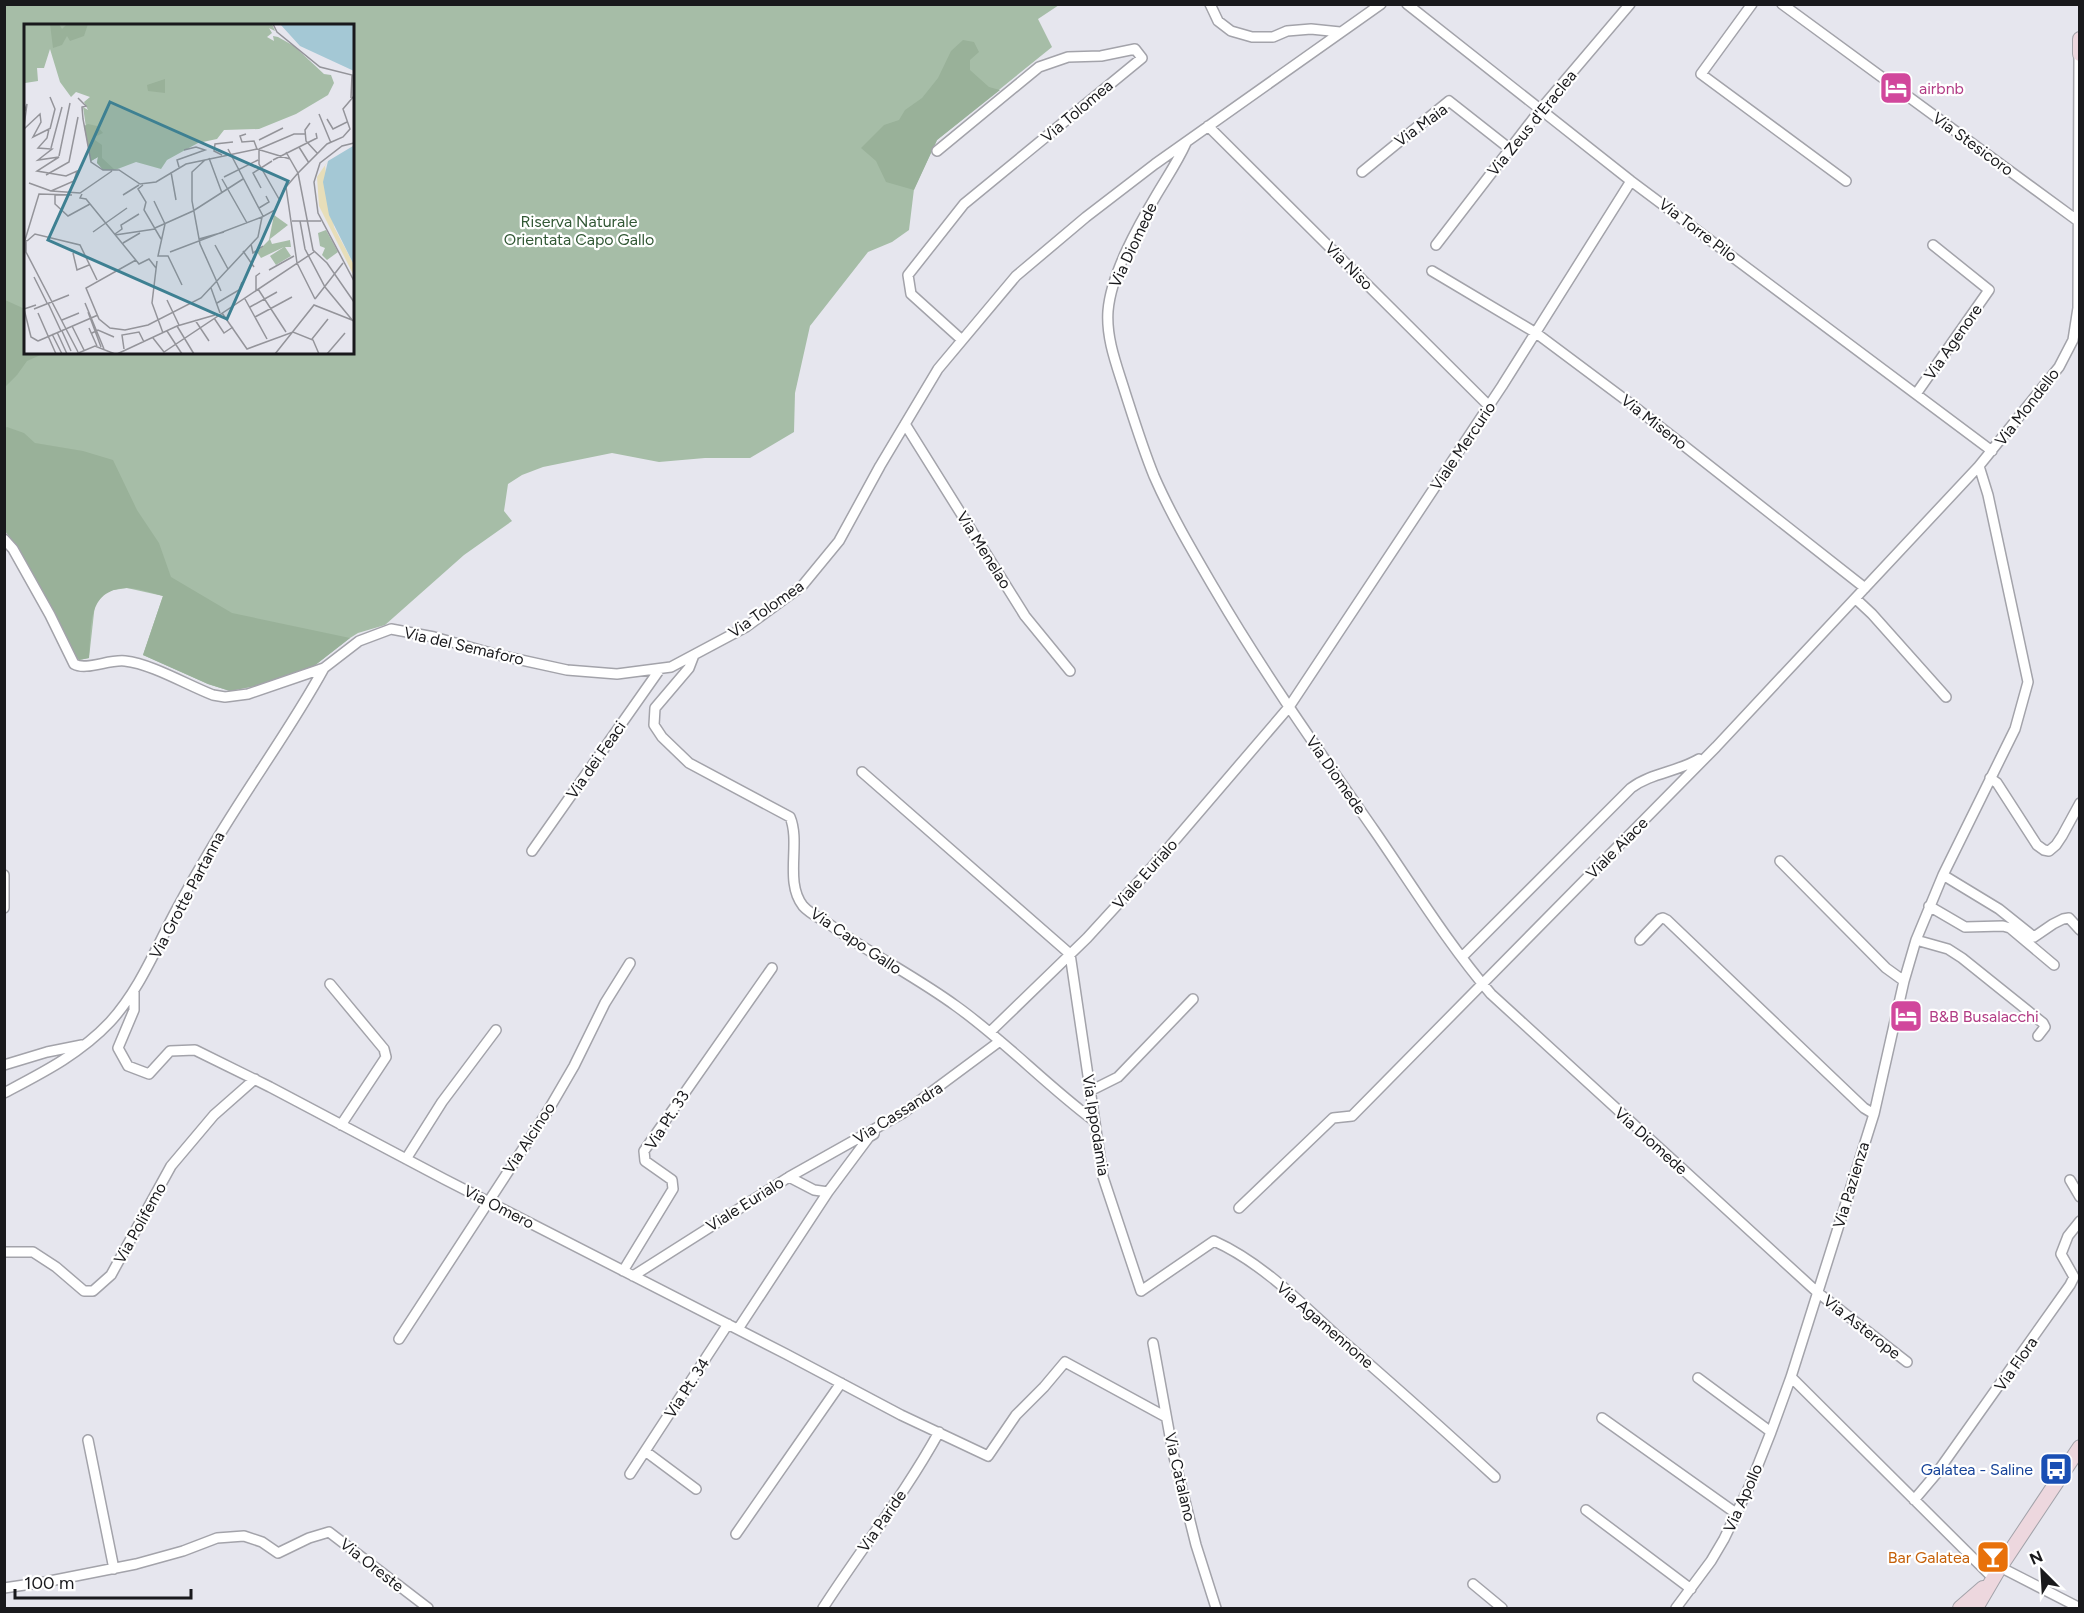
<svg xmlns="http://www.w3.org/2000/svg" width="2084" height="1613" font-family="Figtree,sans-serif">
	<rect width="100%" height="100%" fill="#e6e6ee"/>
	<path fill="#a6bda7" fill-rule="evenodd" d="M4,5H1059L1038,19L1052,47L937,140L914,189L909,230L892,242L868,252L810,326L795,393L794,432L750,458H705L659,462L612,453L543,467L522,475L508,484L504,511L512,521L464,555L385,625L358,633L350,638L314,666L255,686L230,691L208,684L143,655L163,596L127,588L107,591L95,604L89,658L79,660L74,655C54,612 34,567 5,531ZM26,26H352V352H26Z"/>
	<path fill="#99b199" d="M963,40L974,42L979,52L970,60V70L989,87L1000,90L937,140L914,190L886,182L876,161L861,148L884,125L899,120L905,110L922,98L938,78L951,51Z
		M5,300L25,309L26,352L45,353L27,361L17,375L5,387Z
		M7,427L24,433L35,443L83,451L113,460L137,510L159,543L171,577L232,613L350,638L314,666L255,686L230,691L208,684L143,655L163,596C152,593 138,588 126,588C86,590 92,628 89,658L79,660L74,655L54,611L16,545L5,531L4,429Z"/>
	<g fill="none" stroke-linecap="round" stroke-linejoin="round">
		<g stroke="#a3a3aa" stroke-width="12">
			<path id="street" d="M1210,4L1218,21L1231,31L1252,37H1273L1287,31L1311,29L1340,32
				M1407,4L1631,181L1992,451
				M1752,4L1701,74L1846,181
				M1782,4L2078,221
				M1208,126L1489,406
				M1186,143C1178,161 1167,177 1157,194C1138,226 1111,274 1108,311C1106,339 1117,366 1125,392C1134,420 1143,449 1154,476C1171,515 1193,552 1214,588C1263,672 1319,751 1374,830C1412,885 1448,944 1491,994L1817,1292L1907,1362
				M937,151L1039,67L1068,57L1101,56L1135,49L1142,58L964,204L908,275L911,294L962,340
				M1362,172L1449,101L1510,149
				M1436,245L1540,110L1630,4
				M1432,271L1536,333L1631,404L1865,588
				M1916,394L1989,290L1933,245
				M905,424L1025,616L1070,671
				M4,539L13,549L50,615L74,664C86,671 109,659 125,661C152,664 187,685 213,695L225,697L248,694L324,668L359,641L391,629L434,637L494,654L567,670L617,674L671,667L746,627L802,586L839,541L880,466L938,369L1016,276L1086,217L1155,164L1381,4
				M1856,599L1872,614L1946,697
				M694,655L689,668L655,708L654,725L662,737L689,763L790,817C801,843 784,882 803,906C809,913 821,919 829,924C870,954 915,976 956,1006C1005,1041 1045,1084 1093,1120
				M862,772L1070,954L1103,1177L1141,1291L1214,1241C1261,1262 1300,1302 1337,1336C1390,1382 1443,1429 1495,1477
				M1990,778L1997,783L2037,845L2044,850L2049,851L2056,845L2062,836L2080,803
				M532,851L660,669
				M1780,861L1886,968L1904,981
				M4,875V908
				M1943,875L1999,909L2034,937L2053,924L2063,919L2069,918L2080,930
				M1929,906L1965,927L2003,926L2010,928L2054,965
				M1640,940L1660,919L1663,918L1667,920L1864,1108L1874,1114
				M1916,940L1948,949L1962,958L2043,1023L2045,1027L2038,1036
				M1462,957L1631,788C1651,773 1677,772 1699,759
				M330,984L384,1049L386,1057L341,1125
				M134,992V1010L118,1048L128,1066L149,1074L170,1051L195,1050L270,1087L444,1179L786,1354L901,1415L988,1456L1016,1415L1044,1387L1065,1362L1166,1417
				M990,1032L1087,938L1152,867L1289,707L1502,386L1631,181
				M4,1065L47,1052L82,1045
				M1090,1091L1118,1077L1193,999
				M4,1093C42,1073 80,1054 110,1022C141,988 157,945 179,905C188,888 198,871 208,854C245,790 289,732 324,668
				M406,1159L442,1102L496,1030
				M789,1177L814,1190L828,1192
				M2070,1180L2080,1197
				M1239,1208L1333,1118L1352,1116L1716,747L1979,466
				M4,1252H33L56,1267L84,1291H93L111,1275L171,1166L214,1115L255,1079
				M623,1271L673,1189L672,1180L645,1161L644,1151L772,968
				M633,1276L789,1177L903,1113L1000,1041
				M738,1329L828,1192L869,1137L874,1134
				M399,1339L549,1109L574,1066L605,1003L630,963
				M1153,1343L1173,1453L1196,1545L1216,1608
				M1791,1377L1993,1578
				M1698,1378L1771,1432
				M1602,1418L1737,1514
				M88,1440L114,1569
				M645,1451L696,1489
				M630,1474L728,1324
				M1914,1500L1936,1474L2070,1285L2074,1277L2061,1254L2068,1236L2080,1221
				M1586,1510L1691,1589
				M736,1534L841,1383
				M2000,1567L2080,1608
				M1473,1584L1502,1608
				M4,1588L45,1582L136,1564L183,1551L217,1538L244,1536L262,1542L278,1553L309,1538L329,1532L428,1608
				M823,1608C861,1549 905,1494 939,1432
				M1676,1608L1711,1561L1724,1539L1750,1485L1771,1432L1791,1377L1874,1114L1904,981L1916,940L1943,875L2015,729L2028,682L1988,495L1979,466L2059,367L2073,340L2078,308L2079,53"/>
		</g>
		<g stroke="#a3a3aa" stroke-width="16">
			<path id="secondary" d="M2080,39V54
				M1960,1608L1983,1588
				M1976,1608L2000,1567L2080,1447"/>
		</g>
		<use href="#street" stroke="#fff" stroke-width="9"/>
		<use href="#secondary" stroke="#edd7de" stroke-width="14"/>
	</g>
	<defs>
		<g id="hotel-square" transform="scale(1.725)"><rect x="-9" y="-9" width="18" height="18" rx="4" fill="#d1479c" stroke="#fff"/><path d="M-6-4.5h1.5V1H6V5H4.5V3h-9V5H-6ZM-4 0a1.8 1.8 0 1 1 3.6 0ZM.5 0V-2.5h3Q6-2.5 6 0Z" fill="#fff"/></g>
		<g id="bus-square" transform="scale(1.725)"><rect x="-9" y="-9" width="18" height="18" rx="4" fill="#1a4fb4" stroke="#fff"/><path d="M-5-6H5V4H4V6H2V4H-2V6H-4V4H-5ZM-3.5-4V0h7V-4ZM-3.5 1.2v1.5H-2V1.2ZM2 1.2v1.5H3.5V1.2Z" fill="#fff"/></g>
		<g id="bar-square" transform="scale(1.725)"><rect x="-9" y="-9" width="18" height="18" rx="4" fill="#e8710a" stroke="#fff"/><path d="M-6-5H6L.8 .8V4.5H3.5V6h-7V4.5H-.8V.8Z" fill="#fff"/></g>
	</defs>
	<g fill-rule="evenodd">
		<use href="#hotel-square" x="1896" y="88"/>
		<use href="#hotel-square" x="1906" y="1016"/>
		<use href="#bus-square" x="2056" y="1469"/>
		<use href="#bar-square" x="1993" y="1557"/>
	</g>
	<g text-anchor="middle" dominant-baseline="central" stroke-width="4.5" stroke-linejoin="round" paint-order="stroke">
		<g font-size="16" fill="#b23c85" stroke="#fff" text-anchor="start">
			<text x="1919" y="88">airbnb</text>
			<text x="1929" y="1016">B&amp;B Busalacchi</text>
		</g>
		<g font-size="16" fill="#19191c" stroke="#fff">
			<text transform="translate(1077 111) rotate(-40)">Via Tolomea</text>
			<text transform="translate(1532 123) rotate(-51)">Via Zeus d'Eraclea</text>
			<text transform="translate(1421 125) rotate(-36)">Via Maia</text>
			<text transform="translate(1973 144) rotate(36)">Via Stesicoro</text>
			<text transform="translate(1698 230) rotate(37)">Via Torre Pilo</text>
			<text transform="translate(1133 245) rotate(-65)">Via Diomede</text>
			<text transform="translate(1349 266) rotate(45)">Via Niso</text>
			<text transform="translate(1953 342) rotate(-55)">Via Agenore</text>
			<text transform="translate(2027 407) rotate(-52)">Via Mondello</text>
			<text transform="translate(1654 422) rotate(38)">Via Miseno</text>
			<text transform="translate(1463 446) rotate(-56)">Viale Mercurio</text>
			<text transform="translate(984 550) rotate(58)">Via Menelao</text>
			<text transform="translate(766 609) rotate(-35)">Via Tolomea</text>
			<text transform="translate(464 646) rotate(13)">Via del Semaforo</text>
			<text transform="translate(596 760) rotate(-55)">Via dei Feaci</text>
			<text transform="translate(1336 775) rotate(55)">Via Diomede</text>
			<text transform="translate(1617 848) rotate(-45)">Viale Aiace</text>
			<text transform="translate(1145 874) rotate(-48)">Viale Eurialo</text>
			<text transform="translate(187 895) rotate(-62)">Via Grotte Partanna</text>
			<text transform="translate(856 941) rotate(34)">Via Capo Gallo</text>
			<text transform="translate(898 1113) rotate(-32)">Via Cassandra</text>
			<text transform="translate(667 1120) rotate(-57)">Via Pt. 33</text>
			<text transform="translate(1096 1125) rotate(81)">Via Ippodamia</text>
			<text transform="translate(529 1138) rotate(-57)">Via Alcinoo</text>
			<text transform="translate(1651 1141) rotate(42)">Via Diomede</text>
			<text transform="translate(1851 1185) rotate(-73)">Via Pazienza</text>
			<text transform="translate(745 1204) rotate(-32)">Viale Eurialo</text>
			<text transform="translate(499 1207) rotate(27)">Via Omero</text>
			<text transform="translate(140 1223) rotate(-61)">Via Polifemo</text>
			<text transform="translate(1325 1325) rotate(41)">Via Agamennone</text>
			<text transform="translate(1862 1327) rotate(38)">Via Asterope</text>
			<text transform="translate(2016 1364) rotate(-55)">Via Flora</text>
			<text transform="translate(687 1388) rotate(-57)">Via Pt. 34</text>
			<text transform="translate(1180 1477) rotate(77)">Via Catalano</text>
			<text transform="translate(1743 1498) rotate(-66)">Via Apollo</text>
			<text transform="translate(882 1521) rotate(-55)">Via Paride</text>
			<text transform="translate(372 1565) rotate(38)">Via Oreste</text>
		</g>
		<g font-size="16" fill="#325835" stroke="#fff">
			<text x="579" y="221">Riserva Naturale<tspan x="579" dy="18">Orientata Capo Gallo</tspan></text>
		</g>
		<g font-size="16" fill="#164399" stroke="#fff" text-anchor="end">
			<text x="2033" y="1469">Galatea - Saline</text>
		</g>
		<g font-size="16" fill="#c56008" stroke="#fff" text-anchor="end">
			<text x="1970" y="1557">Bar Galatea</text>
		</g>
	</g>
	<g transform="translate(24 24)">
		<rect width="330" height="330" fill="#e6e6ee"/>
		<path d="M0,0H248L251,7L245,4L248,9L243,13L250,17L249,12L254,13L270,22L300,50L307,51L310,59L304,71L272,90L235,105L200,106L193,115L174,119L143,136L137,145L112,138L91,146L73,139L74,133L67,137L59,83L64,86L60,78L66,73L52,68L47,73L36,58L26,25L20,44H13L14,57L1,59ZM250,191L264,201L246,215L248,220L266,216L267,223H261L267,232L252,241L246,232L260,223L237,234L233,228L245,216ZM302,206L314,228L303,236L298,231L301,224L296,222L294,209Z" fill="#a6bda7"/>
		<path d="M26,0H35L38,5L43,0H64L60,12L46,17L43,12L38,21L29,24ZM141,55V69L124,67L123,61ZM64,100L73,102L79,109L68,114L78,121V134L91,146H79L73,139L74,133L67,137L60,102Z" fill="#99b199"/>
		<path d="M304,137L301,142L310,203L330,241V252L295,182L293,153Z" fill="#e7deb9"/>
		<path d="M256,0H330V47L276,22ZM329,122L330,123V241L305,191L299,158L304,137Z" fill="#a4c8d5"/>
		<path fill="none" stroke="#94949a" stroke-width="1.5" d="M249,0L253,8L296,43L328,51L327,74M54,74L62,82L58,83L59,95L67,138L79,146H95L116,160L132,158L162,140L233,125L266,135M0,88L3,80L0,102M295,90L307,119M303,95L309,105L323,98M286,99L281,106L282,117L294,130M0,105L16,90L17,98L9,113L25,105L23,114L14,124L28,125L14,136L35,133L13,147L42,152L53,147L50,157L27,167L56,169L88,147M26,105L31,85L26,73M222,110L216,112L218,118L230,117L233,125M235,116L259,104M330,119L318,122L296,139L290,158L294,189L330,257M275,123L285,139M27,124L38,83M204,125L239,192M235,125V140L255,175M235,125L270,110H281M262,128L274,149L303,120L319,113L326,105L319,85L330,72M198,131L190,127L191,120L209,118M35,132L46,79M185,134L198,169M181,136L168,148V177L176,220L197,267M249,136L293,114L292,109M155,143L153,136L181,126L172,123L160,126M147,148L152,176M274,149L289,226L303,239L330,278M22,151L45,138L54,93M200,153L234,136M198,155L223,199M5,159L27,167M119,161L114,165L122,178L120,186L137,215M237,164L229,149L248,137M58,170L56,174L62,175L115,240L125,235L132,244M31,171V180L44,192L66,180M99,171L115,161M130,177L141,200L134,232H144L158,261M235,184L245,178L242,172M268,197H297M276,197L281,225L301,263L329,297M131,204L169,187L219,155M69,208L103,184M91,210L98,205L97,201L115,190M91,211L131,205M175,215L200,208M1,216L15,170L48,171M2,216V228L54,328M3,217L11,210L56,221L73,256M99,219L116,209M227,220L229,229L239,222M191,221L204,245M219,227L230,243M146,228L238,193M49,229L53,246L65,241M112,236L62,264L75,295L86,304L101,306L124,301L177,274L234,213L238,193L251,186L261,163M133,237L128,279L139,309M273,239L291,275M273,239L262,163L274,149M245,246L270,232M10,253L23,279M187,264L196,289M234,265L262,308M232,266V252L236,249M221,275L243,315M291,275L319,239M143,276L155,301M24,279L37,307M61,279L80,325M193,279L215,266L218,258M12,281L0,285L7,313L14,317M226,283L253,268M10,285L45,271M64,288L77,323M14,289L32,330M198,289L223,325L269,308L289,316L295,330M231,293L268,273M190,294L200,309L209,303M38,296L55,289M171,296L185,317M48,302L60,326M153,302L170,330M65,304L73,322M38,307L47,327M143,307L158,330M33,308L43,330M68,309L74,306L90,313M28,310L38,330M129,314L140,328L290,228M288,315L304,295M14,317L74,291M100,325L98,311L115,308L120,318M52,330L71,322L91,330M93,330L153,302L191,291M251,330L290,281L328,296M303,330L321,309"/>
		<path fill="#3e8092" fill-opacity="0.15" stroke="#3e8092" stroke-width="3" d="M86,78L264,157L203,295L24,216Z"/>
		<rect width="330" height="330" fill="none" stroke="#19191c" stroke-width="3"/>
	</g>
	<rect width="2084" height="1613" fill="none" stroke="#19191c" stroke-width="12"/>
	<g transform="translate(2042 1571) rotate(336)" stroke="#ffffff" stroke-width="4.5" paint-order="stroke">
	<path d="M0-4.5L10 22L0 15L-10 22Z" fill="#19191c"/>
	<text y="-9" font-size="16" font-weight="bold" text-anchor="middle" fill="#19191c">N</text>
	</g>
	<path d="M15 1589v9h176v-9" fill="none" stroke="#19191c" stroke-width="3"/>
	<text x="24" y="1589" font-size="18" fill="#19191c" stroke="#ffffff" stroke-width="4.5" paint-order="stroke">100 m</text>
</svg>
